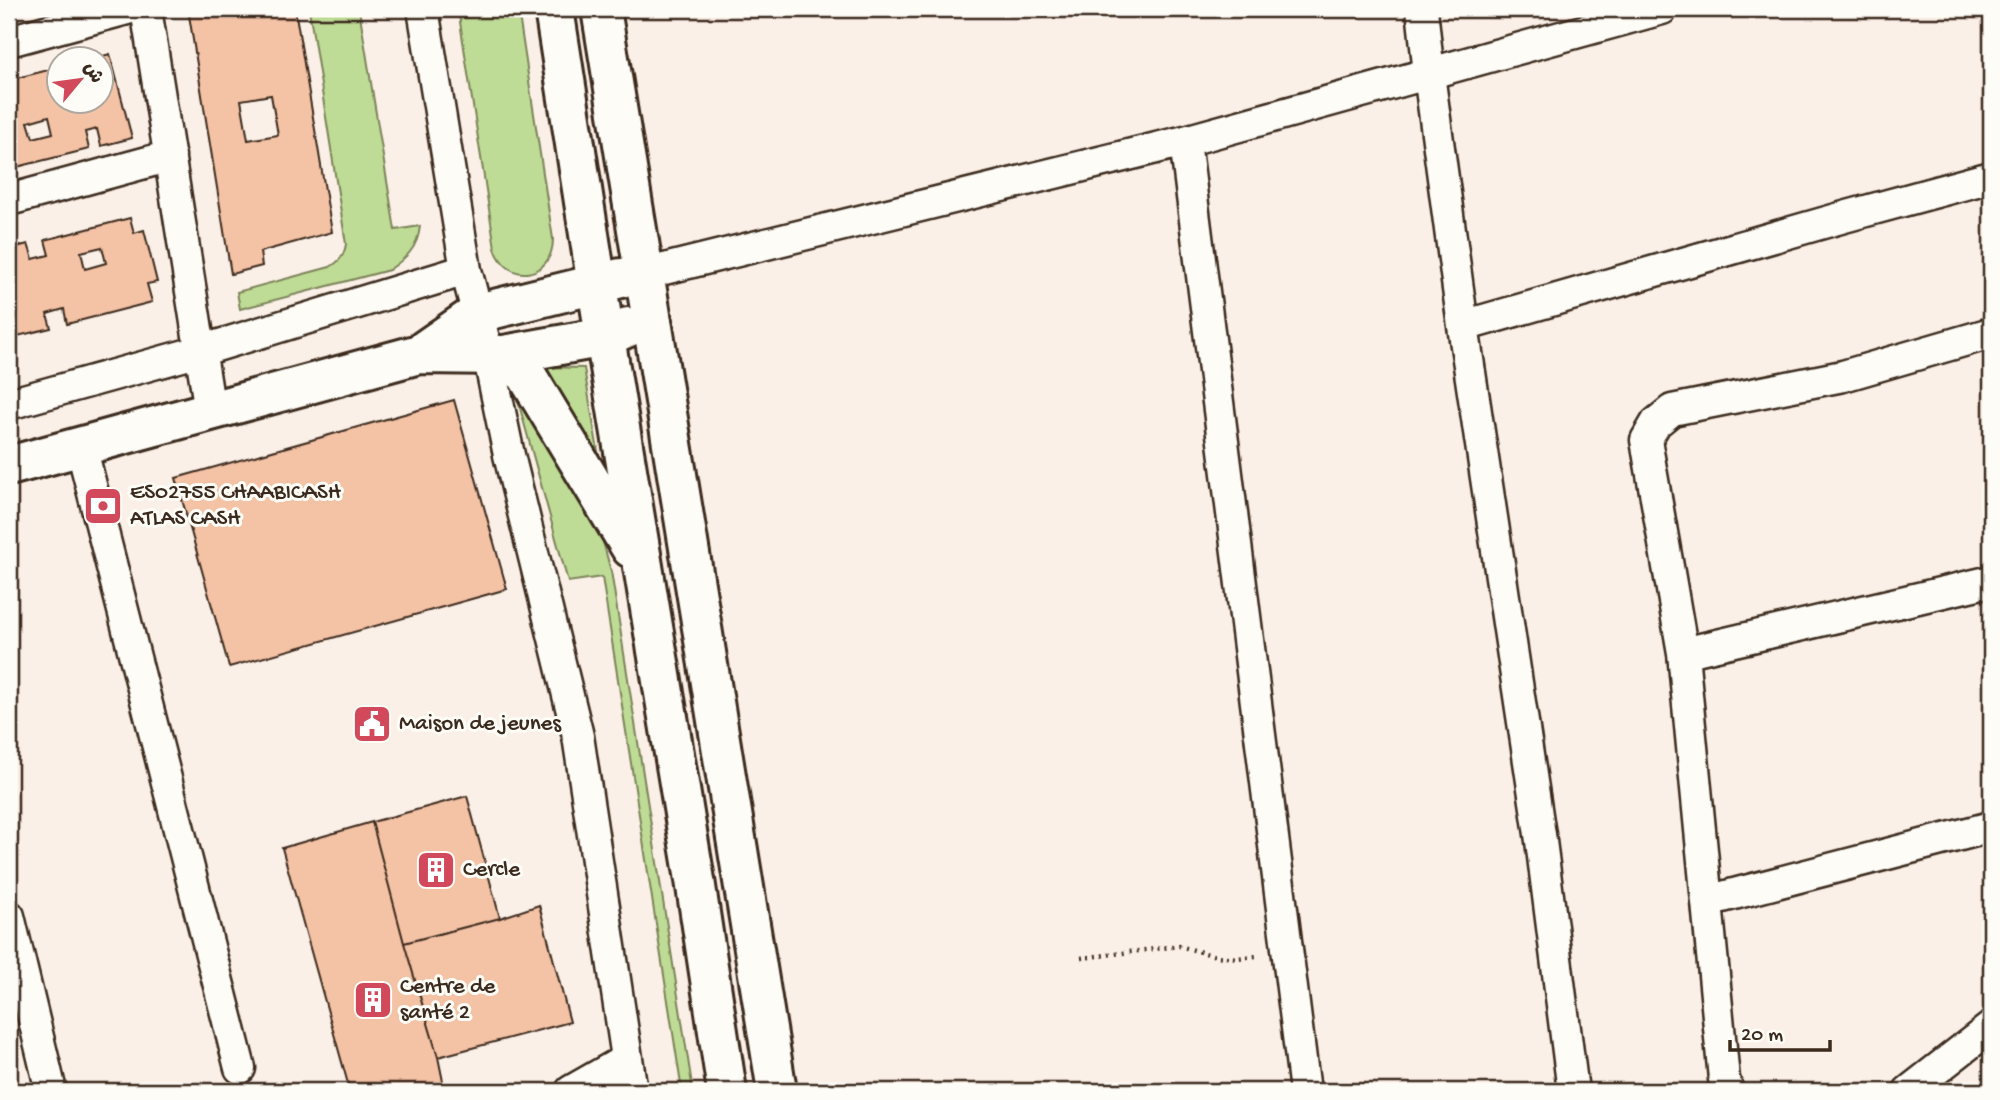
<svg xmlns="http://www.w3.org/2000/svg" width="2000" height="1100" font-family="'Gochi Hand','Playpen Sans Arabic',sans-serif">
	<rect width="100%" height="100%" fill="#fbf0e7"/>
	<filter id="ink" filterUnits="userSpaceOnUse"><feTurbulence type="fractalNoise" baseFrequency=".0143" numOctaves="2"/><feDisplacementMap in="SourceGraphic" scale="14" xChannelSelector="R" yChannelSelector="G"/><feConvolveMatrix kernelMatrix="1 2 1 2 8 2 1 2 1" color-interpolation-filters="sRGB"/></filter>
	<g filter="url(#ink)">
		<path fill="#bedc95" stroke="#7c835a" stroke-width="2" d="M309,9H359L395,230L420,226C418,248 406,258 389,270L240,309L237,292L330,267C340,261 344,256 346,244Z
			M458,9H518L553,239C553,279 507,286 495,248Z
			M538,367L584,368L601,469Z
			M515,390L600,531L611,571L693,1091H682L602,577L568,582Z"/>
		<path fill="#f4c2a5" stroke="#3b2a1e" stroke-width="2" fill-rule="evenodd" d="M188,9H295L332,232L260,252L262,266L231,274ZM271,95L278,135L248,140L241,100Z
			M110,54L132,138L101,146L97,129L85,132L89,149L9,169V80L60,67V102H102V60H89ZM49,116L53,133L33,138L28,122Z
			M130,218L134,233L144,230L157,282L147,284L152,302L67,324L64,309L47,314L51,328L9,338V249L28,244L33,259L49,255L45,240ZM102,247L106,263L85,269L81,252Z
			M454,400L507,589L229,667L176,478Z
			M467,796L500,918L404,943L372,822Z
			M372,822L404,943L438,1057L445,1091H350L282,848Z
			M539,905L570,1022L438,1057L404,943L500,918Z"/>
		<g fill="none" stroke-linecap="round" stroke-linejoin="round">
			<g stroke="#3b2a1e" stroke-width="35">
				<path id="street" d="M146,9L210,411
					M423,9L466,270L488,354L509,455L578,736L632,1091
					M1422,9L1429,74L1463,326L1541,841L1573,1091
					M9,41L127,9
					M1185,141L1305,1091
					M9,200L170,156
					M644,274L1185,141L1662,9
					M1463,326L1844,217L1991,177
					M9,404L200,351L466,270
					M81,446L240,1068
					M1683,653L1991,581
					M1707,901L1991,827
					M9,916L51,1091
					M571,1091L627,1059
					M1728,1091L1724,1079L1683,653L1646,440L1656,423L1672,410L1843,376L1991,333
					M1909,1091L1991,1027"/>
			</g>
			<g stroke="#3b2a1e" stroke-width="44">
				<path id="secondary" d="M554,9L605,337L695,880L727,1091
					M601,9C660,370 719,730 777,1091
					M419,354L478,313L621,278
					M504,355L526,374L631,548
					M9,466L419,354L504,355L605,337L628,327"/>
			</g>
			<path stroke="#3b2a1e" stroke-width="4.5" stroke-dasharray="2 5" stroke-linecap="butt" d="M1081,958L1179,946L1216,956L1237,958L1257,956"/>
			<use href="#street" stroke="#fdfcf7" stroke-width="30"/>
			<use href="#secondary" stroke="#fdfcf7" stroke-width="38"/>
		</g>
	</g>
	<defs>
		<g id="bank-square" transform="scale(2.0125)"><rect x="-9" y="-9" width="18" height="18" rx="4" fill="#d1495b" stroke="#fdfcf7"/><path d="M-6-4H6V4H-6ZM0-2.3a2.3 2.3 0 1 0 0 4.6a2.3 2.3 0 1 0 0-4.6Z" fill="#fff"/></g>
		<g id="civic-square" transform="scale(2.0125)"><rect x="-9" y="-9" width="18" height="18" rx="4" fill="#d1495b" stroke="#fdfcf7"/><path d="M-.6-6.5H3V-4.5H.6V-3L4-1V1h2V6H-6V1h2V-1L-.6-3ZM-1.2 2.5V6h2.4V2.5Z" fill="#fff"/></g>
		<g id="building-square" transform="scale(2.0125)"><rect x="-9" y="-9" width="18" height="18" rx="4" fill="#d1495b" stroke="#fdfcf7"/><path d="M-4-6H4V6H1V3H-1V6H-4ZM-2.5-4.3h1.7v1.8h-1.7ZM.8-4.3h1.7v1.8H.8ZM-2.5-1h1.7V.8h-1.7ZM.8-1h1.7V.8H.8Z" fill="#fff"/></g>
	</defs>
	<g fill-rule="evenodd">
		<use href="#bank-square" x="103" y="506"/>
		<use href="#civic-square" x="372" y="724"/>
		<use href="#building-square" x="436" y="870"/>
		<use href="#building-square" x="373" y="1000"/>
	</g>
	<g text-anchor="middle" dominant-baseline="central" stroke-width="6" stroke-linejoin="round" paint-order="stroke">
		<g font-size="23" fill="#3b2a1e" stroke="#fdfcf7" text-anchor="start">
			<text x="130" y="493">ES02755 CHAABICASH<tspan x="130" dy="26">ATLAS CASH</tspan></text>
			<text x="399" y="724">Maison de jeunes</text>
			<text x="463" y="870">Cercle</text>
			<text x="400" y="987">Centre de<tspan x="400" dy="26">santé 2</tspan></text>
		</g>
	</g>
	<rect width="2000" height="1100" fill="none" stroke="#fdfcf7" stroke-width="35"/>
	<rect x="18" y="18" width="1965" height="1065" fill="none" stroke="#3b2a1e" stroke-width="2.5" filter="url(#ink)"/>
	<g transform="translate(80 80) rotate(61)"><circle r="33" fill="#fdfcf7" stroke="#afa8a0" stroke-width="2"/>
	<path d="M0-5L12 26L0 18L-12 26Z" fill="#d1495b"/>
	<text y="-10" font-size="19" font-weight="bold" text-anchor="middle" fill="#3b2a1e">ش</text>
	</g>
	<path d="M1730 1040v10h100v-10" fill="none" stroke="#3b2a1e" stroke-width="3.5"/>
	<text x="1741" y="1040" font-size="21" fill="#3b2a1e" stroke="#fdfcf7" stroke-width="5" paint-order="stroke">20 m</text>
</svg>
